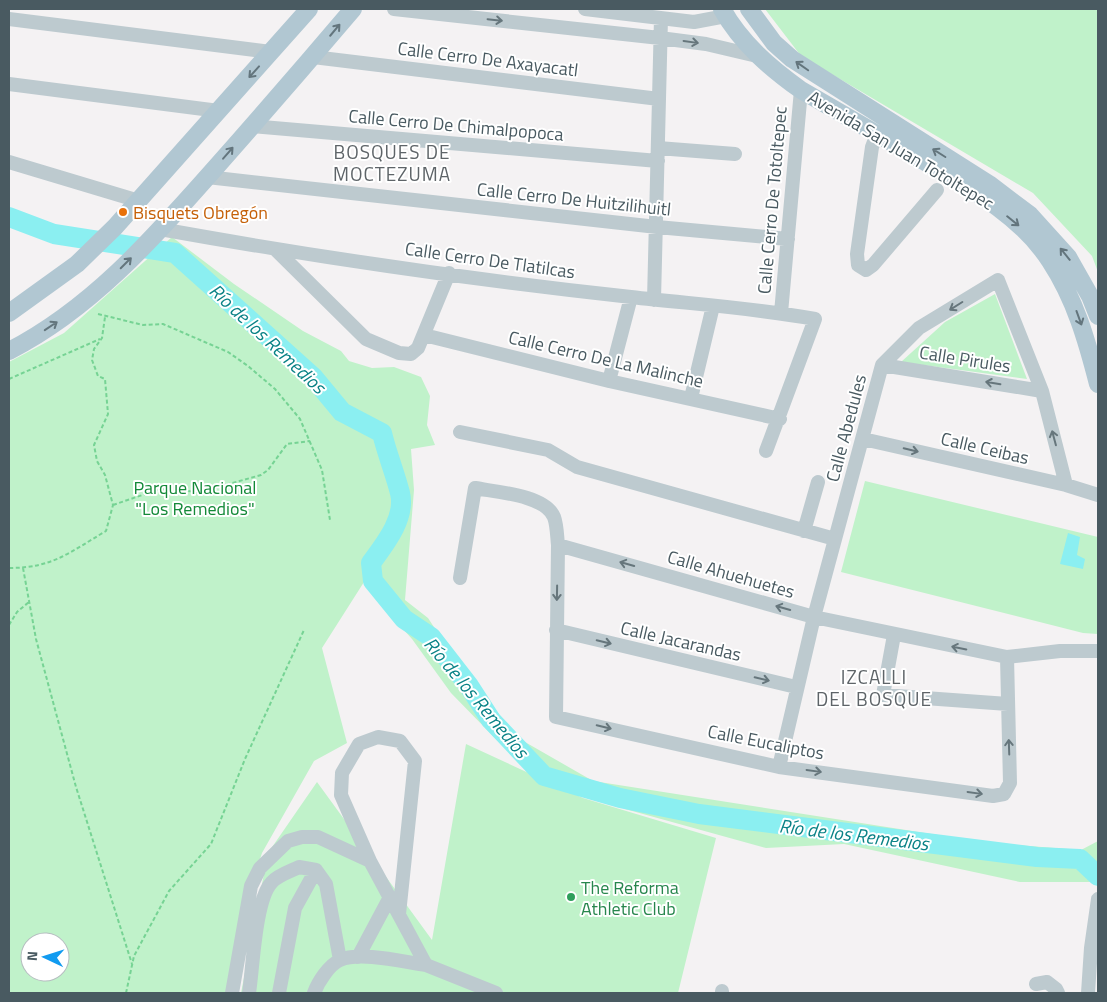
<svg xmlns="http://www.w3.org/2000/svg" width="1107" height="1002" font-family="'Titillium Web',sans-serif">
	<rect width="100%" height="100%" fill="#f4f2f3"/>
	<path fill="#c0f2ca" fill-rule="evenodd" d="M765,9H1098V272L1092,256L1033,193L801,56Z
		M172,237L234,284L303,331L341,351L349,361L372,368L394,367L421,377L430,396L427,425L435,445L411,449L414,490L405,600L428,618L453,656L518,738L593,781L989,843L1081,850L1098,841V882H1020L844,844L766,848L625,809L535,774L492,735L451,693L412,639L386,610L371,571L322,648L347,743L314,761L262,853L240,919L228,993H9V362L64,333ZM30,942H60V972H30Z
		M995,294L1027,379L901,362L945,322Z
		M865,481L1098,537V634L1083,633L841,572Z
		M466,744L583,798L716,838L678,993H241L268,853L317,782L432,940Z"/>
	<path fill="#8beff1" d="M1068,533L1080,537L1077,555L1085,559L1083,569L1060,564Z"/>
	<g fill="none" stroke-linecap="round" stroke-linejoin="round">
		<path stroke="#8beff1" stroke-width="20" d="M9,217L54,234L175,253L313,377L342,412L382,433C387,454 395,473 400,493C406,518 385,544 371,563L373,581L404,619L431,637L469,686L491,720L544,776L620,798L699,814L1037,857L1080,859L1098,876"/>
		<path stroke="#76d394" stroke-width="2" stroke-dasharray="4 2.5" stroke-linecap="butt" d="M98,314L143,325L163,324L228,352L248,366L275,389L300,419L322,470L330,520
			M9,379L100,339
			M113,505L160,489L200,492L261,475L268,470L287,444L310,441
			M9,568C53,568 70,552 106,531L113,505L105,475L97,461L94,445L108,414L105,379L98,376L92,360L94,349L102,338L105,317
			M23,568L36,639L76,787L132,964
			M9,625L17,612L29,602
			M126,993L134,956L169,891L211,844L245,759L304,630"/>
		<path stroke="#bdcacf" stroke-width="14" d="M394,9L660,38L706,44L757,56
			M585,9L694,22L726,16
			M9,19L271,52
			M313,57L659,99
			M9,84L219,111
			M252,126L658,161
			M877,134L872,147L857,254L858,265L866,270L873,265L937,190
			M658,148L735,154
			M9,162L139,201
			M207,177L657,227L788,239
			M160,229C316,257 474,280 631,297C693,304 755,308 815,319L766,451
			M276,250L366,339L399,353L411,354L418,348L449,273
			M654,300L661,18
			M781,313L801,90
			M424,335L609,381L780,419
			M882,365L1042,391
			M609,381L631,297
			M691,398L713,306
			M460,432L548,450L577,467L835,539
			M863,439L1066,485L1098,495
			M804,531L818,482
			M558,545L814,617L1007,657L1060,651H1098
			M460,578L475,488C496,492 545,495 554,517C557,525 557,536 558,545L556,717L779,767L993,796L1004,794L1010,783L1007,657
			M556,630L796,687
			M894,635L883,695L1008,704
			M779,767L814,617L882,365L919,328L998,280L1042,391L1066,485
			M399,914L415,761L400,741L378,737L359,744L342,773L341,795L370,861L426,965L496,993
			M358,957L390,897
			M1036,984L1047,982L1056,989L1058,993
			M232,993L251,886L260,868L288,841L302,837H318L370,861
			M249,993C253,968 255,899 272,882C278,875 291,871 299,867L316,870L326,884L340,960
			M279,993L295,908L316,870
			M314,993C318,982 329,965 340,960C360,951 404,962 426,965
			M722,993V991
			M1088,993L1091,948L1098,899"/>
		<path stroke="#b1c7d2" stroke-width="18" d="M722,9C741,43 770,68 801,90C841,113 880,136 920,159C966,186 1020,214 1050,261C1075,299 1087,341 1098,384
			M749,9L774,43L792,59L989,184L1030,215L1068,257L1090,296L1098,316
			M9,313L77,264L115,227L309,9
			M9,351C93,308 155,236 217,166C263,114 308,62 353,9"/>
	</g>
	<defs><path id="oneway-shaft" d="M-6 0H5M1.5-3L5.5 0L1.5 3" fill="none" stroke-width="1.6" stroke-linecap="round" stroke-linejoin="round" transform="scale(1.25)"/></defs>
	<g stroke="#66767c">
		<use href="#oneway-shaft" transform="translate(495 20) rotate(6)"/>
		<use href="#oneway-shaft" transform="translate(691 42) rotate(8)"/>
		<use href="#oneway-shaft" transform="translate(956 306) rotate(148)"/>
		<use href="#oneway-shaft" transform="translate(993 383) rotate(-171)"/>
		<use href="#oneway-shaft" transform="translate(1054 438) rotate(-105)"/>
		<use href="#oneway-shaft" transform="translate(911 450) rotate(13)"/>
		<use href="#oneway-shaft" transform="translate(627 564) rotate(-164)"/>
		<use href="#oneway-shaft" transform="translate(557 593) rotate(91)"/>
		<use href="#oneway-shaft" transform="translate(783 608) rotate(-164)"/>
		<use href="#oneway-shaft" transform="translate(604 642) rotate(13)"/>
		<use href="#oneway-shaft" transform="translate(959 648) rotate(-169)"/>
		<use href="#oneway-shaft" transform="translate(762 679) rotate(13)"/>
		<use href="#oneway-shaft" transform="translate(604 727) rotate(13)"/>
		<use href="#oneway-shaft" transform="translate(1009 747) rotate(-92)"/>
		<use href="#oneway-shaft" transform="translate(814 771) rotate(8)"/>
		<use href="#oneway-shaft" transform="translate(975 793) rotate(8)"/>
	</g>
	<g stroke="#63757d">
		<use href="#oneway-shaft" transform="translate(335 30) rotate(-50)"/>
		<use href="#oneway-shaft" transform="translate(802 66) rotate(-145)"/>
		<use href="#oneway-shaft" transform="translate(254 72) rotate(132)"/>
		<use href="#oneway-shaft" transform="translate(228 153) rotate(-49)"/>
		<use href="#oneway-shaft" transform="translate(939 153) rotate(-148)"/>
		<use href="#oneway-shaft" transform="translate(1013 221) rotate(39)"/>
		<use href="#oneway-shaft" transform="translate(1065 254) rotate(-129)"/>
		<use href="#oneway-shaft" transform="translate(126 263) rotate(-45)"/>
		<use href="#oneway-shaft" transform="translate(1079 318) rotate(70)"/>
		<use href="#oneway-shaft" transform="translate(51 326) rotate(-34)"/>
	</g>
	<circle fill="#e8710a" stroke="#fff" stroke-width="2" cx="123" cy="212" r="5"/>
	<circle fill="#2e9e5b" stroke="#fff" stroke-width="2" cx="571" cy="897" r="5"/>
	<g text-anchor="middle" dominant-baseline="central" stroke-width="4" stroke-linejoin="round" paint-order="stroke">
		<g font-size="18" fill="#495a61" stroke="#fff">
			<text transform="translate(488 59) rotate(7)">Calle Cerro De Axayacatl</text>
			<text transform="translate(456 125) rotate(5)">Calle Cerro De Chimalpopoca</text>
			<text transform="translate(901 150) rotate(31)">Avenida San Juan Totoltepec</text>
			<text transform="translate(574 199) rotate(6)">Calle Cerro De Huitzilihuitl</text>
			<text transform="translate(772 200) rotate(-85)">Calle Cerro De Totoltepec</text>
			<text transform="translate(490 260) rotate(8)">Calle Cerro De Tlatilcas</text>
			<text transform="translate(606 359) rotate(13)">Calle Cerro De La Malinche</text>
			<text transform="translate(965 359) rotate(9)">Calle Pirules</text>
			<text transform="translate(846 428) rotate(-75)">Calle Abedules</text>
			<text transform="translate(985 448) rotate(13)">Calle Ceibas</text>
			<text transform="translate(731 574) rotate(16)">Calle Ahuehuetes</text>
			<text transform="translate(681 641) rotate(13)">Calle Jacarandas</text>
			<text transform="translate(766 742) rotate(11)">Calle Eucaliptos</text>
		</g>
		<g font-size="18" fill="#c56008" stroke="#fff" text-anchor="start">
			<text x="133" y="212">Bisquets Obregón</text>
		</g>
		<g font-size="18" fill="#138938" stroke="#fff">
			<text x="195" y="487">Parque Nacional<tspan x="195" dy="21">"Los Remedios"</tspan></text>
		</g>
		<g font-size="18" fill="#27864d" stroke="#fff" text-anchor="start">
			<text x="581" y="887">The Reforma<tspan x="581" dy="21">Athletic Club</tspan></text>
		</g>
		<g font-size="19" letter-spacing="1" fill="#5e6468" stroke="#fff">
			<text x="392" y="151">BOSQUES DE<tspan x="392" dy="22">MOCTEZUMA</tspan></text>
			<text x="874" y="676">IZCALLI<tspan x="874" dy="22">DEL BOSQUE</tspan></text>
		</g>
		<g font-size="19" font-style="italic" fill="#098286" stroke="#fff">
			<text transform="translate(268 338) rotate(43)">Río de los Remedios</text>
			<text transform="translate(477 697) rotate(50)">Río de los Remedios</text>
			<text transform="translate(854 834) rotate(7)">Río de los Remedios</text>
		</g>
	</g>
	<rect width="1107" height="1002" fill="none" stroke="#495a61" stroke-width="20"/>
	<g transform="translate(45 957) rotate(274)"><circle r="24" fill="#ffffff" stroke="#b6bdc0"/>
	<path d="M0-4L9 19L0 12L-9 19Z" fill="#119bf0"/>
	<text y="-8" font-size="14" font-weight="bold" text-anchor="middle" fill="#495a61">N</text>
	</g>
</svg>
